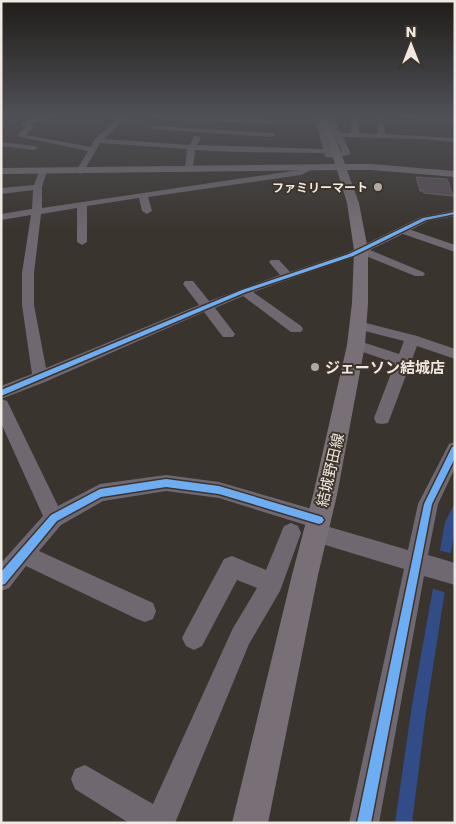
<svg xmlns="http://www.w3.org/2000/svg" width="456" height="824" font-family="Poppins,'Noto Sans JP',sans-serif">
	<rect width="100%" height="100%" fill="#3a342e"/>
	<path fill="#324c87" d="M455,503V526L426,712L412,823H395L412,705L445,522Z"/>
	<path fill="#3a342e" d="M438,550L453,554L447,593L431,588Z"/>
	<path fill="#5a4e58" stroke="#6a6665" d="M416,177L447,179L453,196L424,193L423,191H420Z"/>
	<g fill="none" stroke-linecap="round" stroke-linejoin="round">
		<path fill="#706871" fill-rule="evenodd" d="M43,116H53L30,124L34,127L26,135L91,147L95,139L120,116H127L104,139L190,145L194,136H197L201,138L197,145L323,149L314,116H320L331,151L333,154L342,152L327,116H333L341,133H351L352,116H358L359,133L378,134L377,116H383L385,134L455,138V142L421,139L343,137L351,154L334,158L326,157L324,153L236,152L195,150L193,169L189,171L185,169L187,149L100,143L84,171L80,174L76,171L88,151L16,136L26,127L22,125V123Z
			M150,116L272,120L275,122L272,124L153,118Z
			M400,116L455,117V121L403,118Z
			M153,126L272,133L276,135L272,137L151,129V127Z
			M1,142L34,146L38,148L34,150L1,146Z
			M308,166H311V170L301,175L148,197L152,211L147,214L142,211L139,198L87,206V242L82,245L77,242V208L41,214L34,273V305L46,368L199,305L183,284L185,281H193L209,301L280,275L269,262L271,260H279L290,272L347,253L421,217L455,210V216L428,221L411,230L455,245V252L403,234L370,250L423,272L425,274L423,276H415L361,254L253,292L301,326L303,329L301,332H291L243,296L215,308L235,334L233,337H223L204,312L45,382L1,399V386L32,374L22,305V273L31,215L1,220V214L32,209L33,190L1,194V188L34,185L40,169H46L47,171L42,187V208L299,170Z
			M358,321L417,336L455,349V359L417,346L390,418L388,423L382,424L376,423L374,418L395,363L351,348L349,345L351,342L356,340L399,354L404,341L353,328L351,325L353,322Z
			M1,399L7,401L9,405L58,506L100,484L166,475L219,482L319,511L326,513L329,520L326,526L408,550L418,504L449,444L455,442V468L438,504L428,555L455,563V585L424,576L379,823H349L404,569L309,540L306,533L309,526L219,498L166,491L103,501L61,525L39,551L153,603L156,611L153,619L145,622L137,619L26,566L9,588L1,591V563L43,516L1,423Z
			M291,523L298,526L301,533L280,591L249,644L175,823H129L75,789L71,779L75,769L85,765L153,804L233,628L257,588L237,580L202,646L194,650L186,646L182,638L186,630L224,559L232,556L266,570L284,526Z"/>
		<path fill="#787076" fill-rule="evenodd" d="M320,116H328L345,164H371L455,171V177L371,170H347L359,203L368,250V303L365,345L337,495L318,575L268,823H232L292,575L313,495L347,345L352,303L354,250L347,203L337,170L1,174V168L335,164Z"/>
		<g stroke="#706a6a" stroke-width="2.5">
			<path id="rail" d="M436,116L455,117"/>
		</g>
		<use href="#rail" stroke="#3e342a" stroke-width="2" stroke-dasharray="5" stroke-linecap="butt"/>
		<g stroke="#3e342a" stroke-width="3">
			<path id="cycleway" d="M455,212V214L426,220L353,256L246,292L1,396V390L242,290L349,254L423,218Z
				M455,446V458L432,504L371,823H357L424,504L452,447Z
				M166,479L219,486L319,516L322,517L324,520L322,523L319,524L219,494L166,487L101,497L57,521L5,584L1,585V572L51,515L100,489Z"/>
		</g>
		<use href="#cycleway" fill="#6dadf4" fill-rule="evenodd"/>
	</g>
	<linearGradient id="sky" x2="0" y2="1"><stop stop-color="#201d19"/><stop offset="0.5" stop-color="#4f5057"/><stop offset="1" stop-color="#4f5057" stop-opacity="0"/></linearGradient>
	<rect width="456" height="232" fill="url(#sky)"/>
	<g fill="#b0aaa3" stroke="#3e342a" stroke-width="2">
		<circle cx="378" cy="187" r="5"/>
		<circle cx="315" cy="367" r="5"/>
	</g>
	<g text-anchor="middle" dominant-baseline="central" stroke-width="4" stroke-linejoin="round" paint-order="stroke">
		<g font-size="12" font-weight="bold" fill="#efe9e2" stroke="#3e342a" text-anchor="end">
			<text x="368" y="187">ファミリーマート</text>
		</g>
		<g font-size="15" font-weight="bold" fill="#efe9e2" stroke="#3e342a" text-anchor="start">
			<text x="325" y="367">ジェーソン結城店</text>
		</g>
		<g font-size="15" fill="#efe9e2" stroke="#3e342a">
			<text transform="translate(330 470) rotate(-77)">結城野田線</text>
		</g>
	</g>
	<rect width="456" height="824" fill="none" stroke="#efe9e2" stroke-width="5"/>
	<g transform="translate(411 45)" stroke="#3e342a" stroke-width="4" paint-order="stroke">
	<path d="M0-4L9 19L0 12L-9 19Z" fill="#efe9e2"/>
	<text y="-8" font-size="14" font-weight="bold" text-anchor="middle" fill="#efe9e2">N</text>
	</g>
</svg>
